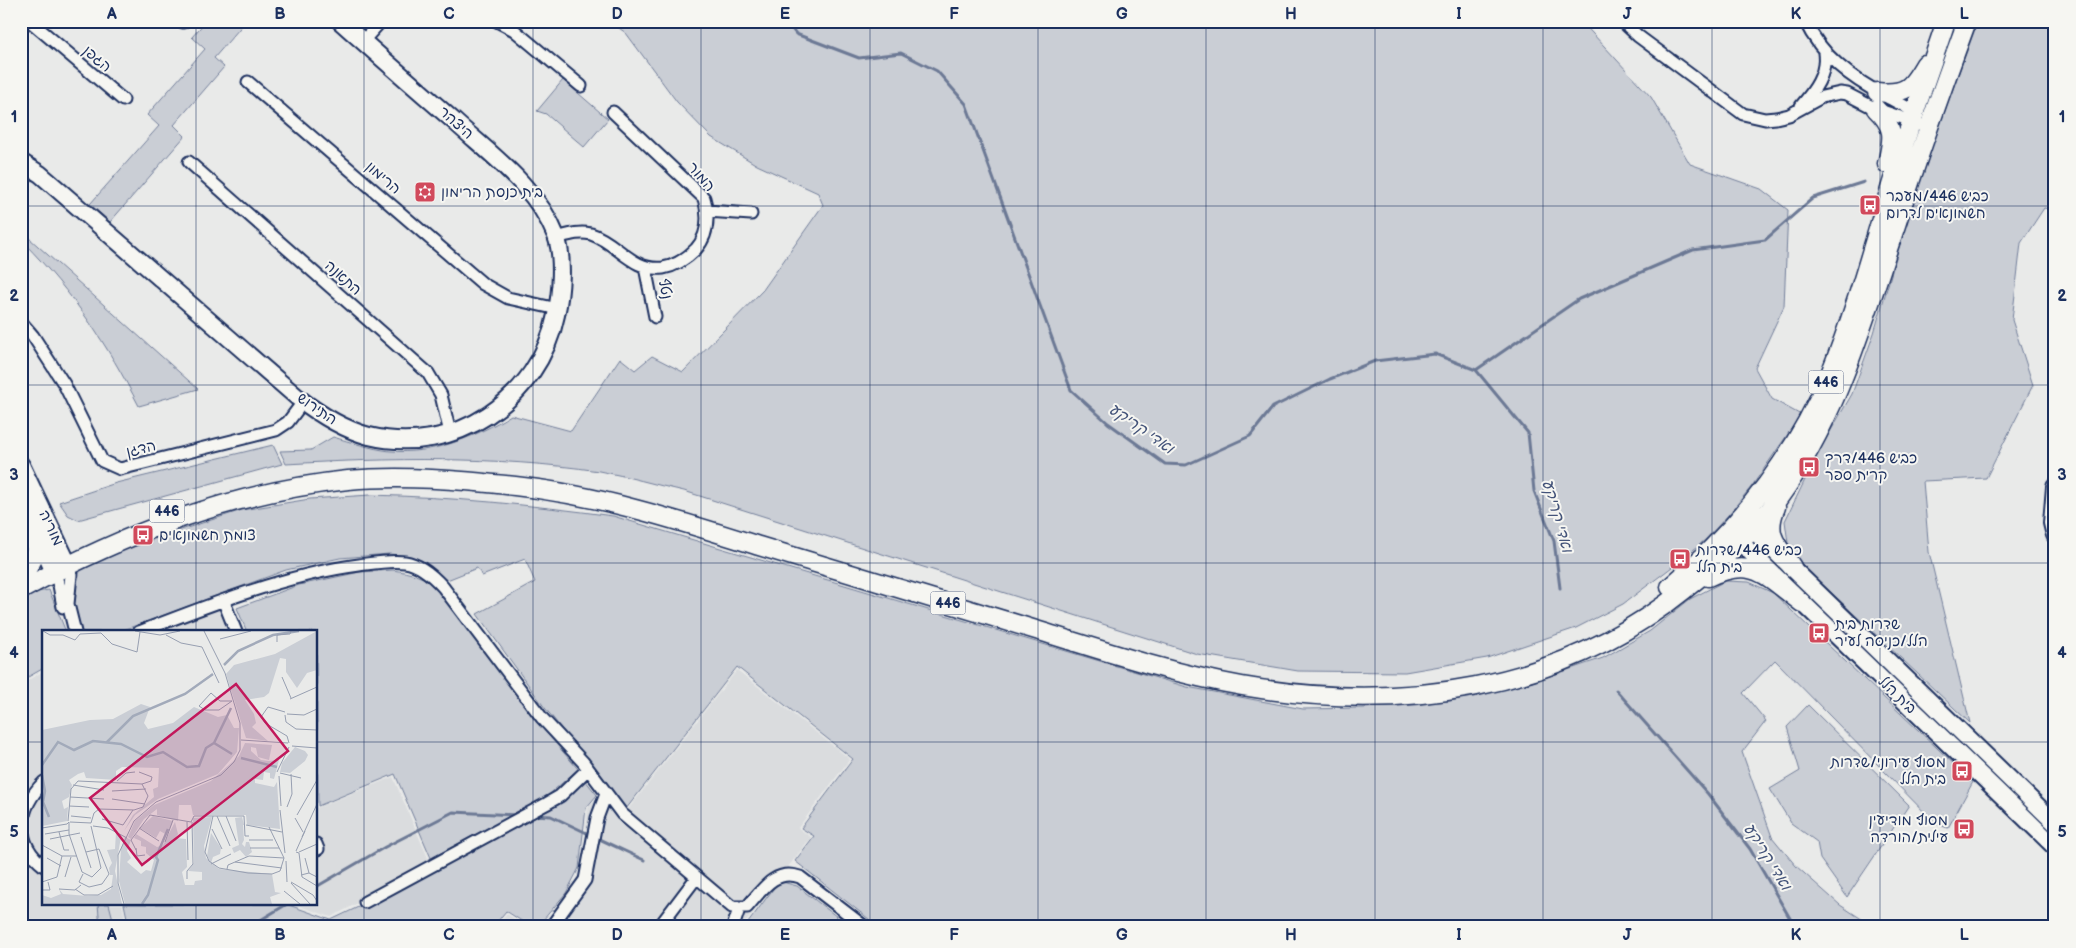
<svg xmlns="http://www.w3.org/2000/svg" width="2076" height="948" font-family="'Balsamiq Sans','Playpen Sans Hebrew',sans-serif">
	<rect width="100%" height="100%" fill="#e9eae9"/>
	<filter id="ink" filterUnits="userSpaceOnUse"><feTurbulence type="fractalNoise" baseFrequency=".02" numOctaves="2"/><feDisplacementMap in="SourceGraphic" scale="10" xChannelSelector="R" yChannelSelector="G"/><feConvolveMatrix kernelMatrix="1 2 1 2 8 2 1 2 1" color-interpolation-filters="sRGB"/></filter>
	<g filter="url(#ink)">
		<path fill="#dadcde" d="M228,593L244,632H128Z
			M737,670L850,759L798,828L811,837L742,927H540L567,894L582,869L588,808L607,786L626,812Z
			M44,671V904H122L127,927H21V684Z
			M393,777L431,865L331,917L294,904H316V808Z
			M507,914L526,927H496Z"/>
		<path fill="#caced5" stroke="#727e9a" d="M206,21H246L214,58L224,67L174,125L185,136L110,222L90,204L159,126L147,115L205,49L192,37Z
			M609,21H1581L1651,97L1690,164L1761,189L1788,210L1784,306L1755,368L1772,399L1801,415L1752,486L1729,514L1705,540L1680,561L1623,604L1576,628L1487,658L1405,672L1298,671L1197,654L684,491C656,485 627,476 599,471C495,456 390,458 286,464L280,451L311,450L333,437C351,442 371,449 390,451C432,455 476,437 511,415L571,431L620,358L635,370L652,356L683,372L763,290L823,205L818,193L757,165L711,137L677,102L626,33Z
			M1978,21H2055V210L2044,208L2021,243L2012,320L2033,385L1986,478L1923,481L1929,552L1970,723L1803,566L1788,543L1785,521L1819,451L1852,394L1874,333L1916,189Z
			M563,80L608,119L584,147L546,114L537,111Z
			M29,238L198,389L139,406C107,344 73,293 24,243Z
			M273,445L282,464L78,520L68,515L59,502L116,483Z
			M370,495C452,497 532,505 613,516L1187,687L1303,709L1364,708L1450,701L1529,683L1603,658L1650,631L1690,599L1725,581L1749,582L1773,593L1973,782L1948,828L1936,824L1775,660L1743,693L1766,721L1742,752L1772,837L1796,866L1840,905L1874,927H879L795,861L814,836L801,828L853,759L737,667L626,809L545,708L477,614L535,582L525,559L482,576L477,568L447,580L410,556L389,554L340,558L286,570L118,632H82L72,602L80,571L79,566L95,558L242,510L310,499Z
			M393,570C411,573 424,576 438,588L536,721L578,769L545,798L431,858L395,774L318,806L316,632H247L237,608L299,585L360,572Z
			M49,590L66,632H44V668L21,681V599L31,593Z
			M1808,705L1909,805L1847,897L1820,859L1817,842L1791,823L1770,789L1800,771L1787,727Z
			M585,780L597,795L586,808L579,868L566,893L537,927H531L506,911L493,927H129L124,904H286L331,920L436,870L560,804Z
			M779,881L797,886L850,927H745Z
			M98,904H109L115,927H100Z"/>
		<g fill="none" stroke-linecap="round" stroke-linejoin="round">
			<path stroke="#6c7995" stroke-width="3" d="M786,21L796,34L859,58L901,53L937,71L966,104L1071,390L1108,423L1165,464L1186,465L1250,436L1273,407L1330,379L1375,361L1435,354L1476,370L1528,433L1534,491L1554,541L1560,588
				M1476,370L1579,299L1693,250L1765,240L1813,198L1864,182
				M1616,690L1708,794L1750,849L1795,927
				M534,815L551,816L591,835
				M597,838L644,860
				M316,887L385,847L453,812L518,815
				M249,927L287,904"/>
			<g stroke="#1b2f5e" stroke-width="15">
				<path id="street" d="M30,21L123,100
					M182,21L183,22
					M497,21L514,30L581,86
					M1622,21L1638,36L1743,114L1765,119L1776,118L1789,115L1822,97L1840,93L1847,94L1876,109L1918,123
					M1805,21C1822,57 1851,78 1885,96C1896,102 1909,107 1918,115
					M363,41L381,21
					M248,82L483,284L508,298L558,309
					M1801,106C1814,91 1827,74 1824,53
					M189,162L428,373L441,395L450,433
					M707,211L751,214
					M557,238C568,235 579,231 591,234C617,242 632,272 663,268C675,266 687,258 696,249C709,234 709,216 704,198L613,112
					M645,267L655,317
					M21,322L33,336L64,384L102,461L120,469L276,430L288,422L303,402
					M68,564L71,575L68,604L75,632
					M54,572L59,585L63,607
					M224,602L236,632
					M139,632C206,606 288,574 359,565C374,563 390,560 405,562C420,564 433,576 443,587L542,718L583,762L622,814L732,907H747C762,890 775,868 800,877L865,927
					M44,782C18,808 13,842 44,866
					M316,844L318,849
					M365,902L546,804L560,796L588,769
					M551,927L585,880L597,818L606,794
					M659,927L696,878
					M733,927L739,909"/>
			</g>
			<g stroke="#1b2f5e" stroke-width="20">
				<path id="secondary" d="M21,162L40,174L297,397C319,414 342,429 369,436C455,457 539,399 556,315C561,293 564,257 556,236C537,187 491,155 454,121C416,88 378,55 340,21
					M21,465L68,564
					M2055,487L2052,523L2055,535
					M21,500L54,572
					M1739,526L1753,530L2055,823
					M1736,531L1740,542L2055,847"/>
			</g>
			<g stroke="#1b2f5e" stroke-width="21">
				<path id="primary" d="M1877,92C1906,95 1911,88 1925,64
					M1876,109C1897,129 1892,139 1887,164
					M1776,507C1764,534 1777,545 1792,567
					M21,575C36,561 38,548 34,528
					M1708,577C1754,556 1766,576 1802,603
					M1670,587C1739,528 1795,457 1830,374C1862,295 1881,212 1908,132C1920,95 1934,58 1946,21
					M21,590C124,534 231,492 348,480C403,475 460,480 515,486C599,495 680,521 759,546C855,575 950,604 1046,633C1110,653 1175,674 1242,686C1399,713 1558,692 1684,590C1718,563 1753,534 1778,499C1838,417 1864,319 1896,225C1918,157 1942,89 1967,21"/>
			</g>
			<use href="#street" stroke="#f6f6f2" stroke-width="11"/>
			<use href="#secondary" stroke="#f6f6f2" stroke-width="16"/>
			<use href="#primary" stroke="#f6f6f2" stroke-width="18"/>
		</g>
	</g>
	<path fill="none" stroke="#1b2f5e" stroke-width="1" stroke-opacity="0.55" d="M196,21V632M364,21V927M533,21V927M701,21V927M870,21V927M1038,21V927M1206,21V927M1375,21V927M1543,21V927M1712,21V927M1880,21V927M21,206H2055M21,385H2055M21,563H2055M21,742H44M316,742H2055M196,904V927"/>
	<defs>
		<g id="synagogue-square" transform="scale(1.125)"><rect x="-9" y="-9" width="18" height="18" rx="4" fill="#d1495b" stroke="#f6f6f2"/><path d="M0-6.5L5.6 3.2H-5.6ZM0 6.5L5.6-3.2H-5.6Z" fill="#fff"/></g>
		<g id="bus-square" transform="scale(1.125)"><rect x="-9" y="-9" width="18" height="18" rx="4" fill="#d1495b" stroke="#f6f6f2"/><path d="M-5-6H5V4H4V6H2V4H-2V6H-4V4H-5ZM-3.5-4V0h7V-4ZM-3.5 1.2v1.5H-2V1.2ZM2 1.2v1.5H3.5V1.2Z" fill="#fff"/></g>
	</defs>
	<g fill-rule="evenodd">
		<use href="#synagogue-square" x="425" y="192"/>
		<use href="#bus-square" x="1870" y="205"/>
		<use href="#bus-square" x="1809" y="467"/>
		<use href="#bus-square" x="143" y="535"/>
		<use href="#bus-square" x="1680" y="559"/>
		<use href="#bus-square" x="1819" y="633"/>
		<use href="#bus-square" x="1962" y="771"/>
		<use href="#bus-square" x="1964" y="829"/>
	</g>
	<g text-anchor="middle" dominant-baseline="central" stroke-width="4" stroke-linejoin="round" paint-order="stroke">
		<g fill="#f6f6f2" stroke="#5d6b8a" stroke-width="1">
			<rect x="1808.5" y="370.5" width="35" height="23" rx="4"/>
			<rect x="149.5" y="499.5" width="35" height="23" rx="4"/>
			<rect x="930.5" y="591.5" width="35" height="23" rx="4"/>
		</g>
		<g font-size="14" font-weight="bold" fill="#1b2f5e">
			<text x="1826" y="382">446</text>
			<text x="167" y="511">446</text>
			<text x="948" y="603">446</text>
		</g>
		<g font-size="15" fill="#1b2f5e" stroke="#f6f6f2">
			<text transform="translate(97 59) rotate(40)">הגפן</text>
			<text transform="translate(456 123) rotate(42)">היצהר</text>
			<text transform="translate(701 177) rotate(49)">המור</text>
			<text transform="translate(383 178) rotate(41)">הרימון</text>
			<text transform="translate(343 278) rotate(42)">התאנה</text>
			<text transform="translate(665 289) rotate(78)">נטף</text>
			<text transform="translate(317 409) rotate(34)">התירוש</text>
			<text transform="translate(141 449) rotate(-14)">הדגן</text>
			<text transform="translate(51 528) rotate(65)">מוריה</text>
			<text transform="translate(1897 695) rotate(44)">בית הלל</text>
		</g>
		<g font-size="15" fill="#1b2f5e" stroke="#f6f6f2" text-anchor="start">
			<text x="441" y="192">בית כנסת הרימון</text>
			<text x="1886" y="196">כביש 446/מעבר<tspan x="1886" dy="17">חשמונאים לדרום</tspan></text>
			<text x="1825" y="458">כביש 446/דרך<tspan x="1825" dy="17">קרית ספר</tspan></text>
			<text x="159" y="535">צומת חשמונאים</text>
			<text x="1696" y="550">כביש 446/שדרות<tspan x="1696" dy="17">בית הלל</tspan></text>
			<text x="1835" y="624">שדרות בית<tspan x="1835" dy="17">הלל/כניסה לעיר</tspan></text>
			<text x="1946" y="762" text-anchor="end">מסוף עירוני/שדרות<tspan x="1946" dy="17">בית הלל</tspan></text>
			<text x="1948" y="820" text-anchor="end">מסוף מודיעין<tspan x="1948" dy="17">עילית/הורדה</tspan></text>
		</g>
		<g font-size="16" font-style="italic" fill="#44547a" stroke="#f6f6f2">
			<text transform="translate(1141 429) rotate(35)">ואדי קריקע</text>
			<text transform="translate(1557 516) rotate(74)">ואדי קריקע</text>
			<text transform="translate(1767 857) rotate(58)">ואדי קריקע</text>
		</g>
	</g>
	<g transform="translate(42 630)">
		<rect width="275" height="275" fill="#e9eae9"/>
		<path d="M275,1V40L265,43L255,58L244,42V29L238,28L227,63L222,67L203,70L212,84L214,93L210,97L226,111L204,108L184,44L192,35L233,24ZM99,74L108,77L102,93L106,99L131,93L152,77L176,87L185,85L192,98H197L195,122L176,144L116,169L93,185L82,201L91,185L112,167L111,159L116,157L117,138L80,137L74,141V150L44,148L42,142L36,144L27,150L30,155L27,167L20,171L22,179L26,177L25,191L0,196V100L48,90L71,89ZM203,113L230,115L227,130L216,127L214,118L209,117V121L219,130L227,131L237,130L232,149L228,148V143L222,142L221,150L213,149V153L232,157L235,152L238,199L205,195L204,185H151L149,175H137L136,191L115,185V179L102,189L89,209L86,207L93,191L112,175L169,151L197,126ZM253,117L263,121L266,125L263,131L248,143L238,142L240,133ZM111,186L131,191L125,205L118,201L114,208L98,198ZM170,187L162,216L164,228L177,239L230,244L233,262L239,263L228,267L230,274H83L77,251L79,218L83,207L89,210L85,221L89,228L85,232L99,244L104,240L109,241L112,230L104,223V217L99,216V211L92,208L94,204L115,217L121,215L133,192L136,204L133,208L144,209L145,237L140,242L143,255H152L153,251L160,250V242L146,241L152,233L151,188ZM200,187L202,195H198H201L202,210L200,214L203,217L204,212H207L210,222L204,227L198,220L192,223L190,218L197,215L193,188ZM74,202L79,207L73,241L80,274H0V265L9,268L19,264L17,259L21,264L46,266L59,265L69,259L71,245H68L67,238L70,233L65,220L73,219ZM169,203L179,218L178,224L171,227L169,233L165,226Z" fill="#caced5"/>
		<path fill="none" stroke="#a2aaba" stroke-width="2.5" d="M182,35L196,21L231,5L257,1M65,112L91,86L143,64L171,44M172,113L189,78M199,128L235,137M0,135L16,112L32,120L51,111L79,114L105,127L121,122L145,137L157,136L164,118L172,113L190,124M0,145L3,161L1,172L7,187M100,274L106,265L116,230L114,227L126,199"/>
		<path fill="none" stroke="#979fb1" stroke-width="1" d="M1,1L8,5H21L33,10L38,4L59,3L70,14L95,22L98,2M93,1L118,5L138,1M124,5L139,13L160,17L177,53M178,9L209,1M235,12V5L248,4L249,1M240,47L249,68M169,63L178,71H190L177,80H163L157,76ZM248,69L275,57M243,82L226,77L219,87L223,93L245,106L247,113M245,84L262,85L275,79M243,85L244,92L254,99L275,100M199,110L215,111M215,111L246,113M250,116L275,118M97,142L110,147L109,151L100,154M235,142L247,117M238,143L259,148M237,146L239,176M75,151L84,143L93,142M31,155L62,160M70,161L104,159M28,167L62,169M70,169L103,174M27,176L47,177M245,177L250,164L249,144M238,180L243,223M255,185L275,150M29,186L49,188M171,186L163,222L167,231L177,238L206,243L230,244L238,241L242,228L227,197M175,186L188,216M184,186L194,211M253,188L261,202M60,189L81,195L91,180M26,191L29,159L36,151L100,154M28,192L49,193M145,192L146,230M49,193L52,183L57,179L92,180L101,177L106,166L100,154M25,194L27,192V204L40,242L50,247L59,238L49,196M204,195L240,202M51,196L66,198L85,208M0,198L25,194M97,198L117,211M170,199L180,219M17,202L22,220H27M3,204L27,200M39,207L49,238M260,207L275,174M8,209L38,203M207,210H231M123,212L131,190M0,215L20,226H35M94,218L95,226L103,225M208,218H237M94,220L89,210L108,185L149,192L152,186H202L203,206H207M254,221L263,201M254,222L257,223L260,247L275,256M257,222L275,214M5,228L19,236M263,228L267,243M244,231L245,252M193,232L240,238M169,234L189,224M185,239L186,235L207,226L242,228M41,244L37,252L47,257L60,254L67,244L57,219L44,222M259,245L267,243L275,247M23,247L29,227M145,249V241L151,234L150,192M0,252L15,247L20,226M249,252L271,265L275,271M249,253L268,274M17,259L33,260L39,255M33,259L42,265H56L71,256M0,260H8L6,252M242,261L258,274M82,274L76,253V225L92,191L114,172L179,145L192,132L198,120V93L183,43L162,1"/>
		<path fill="#c2185b" fill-opacity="0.15" stroke="#c2185b" stroke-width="2.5" d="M194,54L246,121L100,235L48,168Z"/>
		<rect width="275" height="275" fill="none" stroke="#1b2f5e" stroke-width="2.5"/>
	</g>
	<rect width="2076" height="948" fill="none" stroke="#f6f6f2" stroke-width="55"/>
	<rect x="28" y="28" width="2020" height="892" fill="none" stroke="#1b2f5e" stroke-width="2"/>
	<g font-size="16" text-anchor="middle" font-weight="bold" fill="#1b2f5e">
		<text x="112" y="19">A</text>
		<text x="280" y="19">B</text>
		<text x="449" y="19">C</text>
		<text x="617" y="19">D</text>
		<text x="785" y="19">E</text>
		<text x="954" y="19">F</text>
		<text x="1122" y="19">G</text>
		<text x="1291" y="19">H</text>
		<text x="1459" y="19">I</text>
		<text x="1627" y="19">J</text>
		<text x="1796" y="19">K</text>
		<text x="1964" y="19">L</text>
		<text x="14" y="122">1</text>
		<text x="2062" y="122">1</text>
		<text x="14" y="301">2</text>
		<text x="2062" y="301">2</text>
		<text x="14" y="480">3</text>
		<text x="2062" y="480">3</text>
		<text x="14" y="658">4</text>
		<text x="2062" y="658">4</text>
		<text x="14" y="837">5</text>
		<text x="2062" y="837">5</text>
		<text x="112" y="940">A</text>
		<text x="280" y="940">B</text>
		<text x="449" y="940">C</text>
		<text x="617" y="940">D</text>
		<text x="785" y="940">E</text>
		<text x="954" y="940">F</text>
		<text x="1122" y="940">G</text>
		<text x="1291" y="940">H</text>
		<text x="1459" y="940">I</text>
		<text x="1627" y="940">J</text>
		<text x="1796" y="940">K</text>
		<text x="1964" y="940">L</text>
	</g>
</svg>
